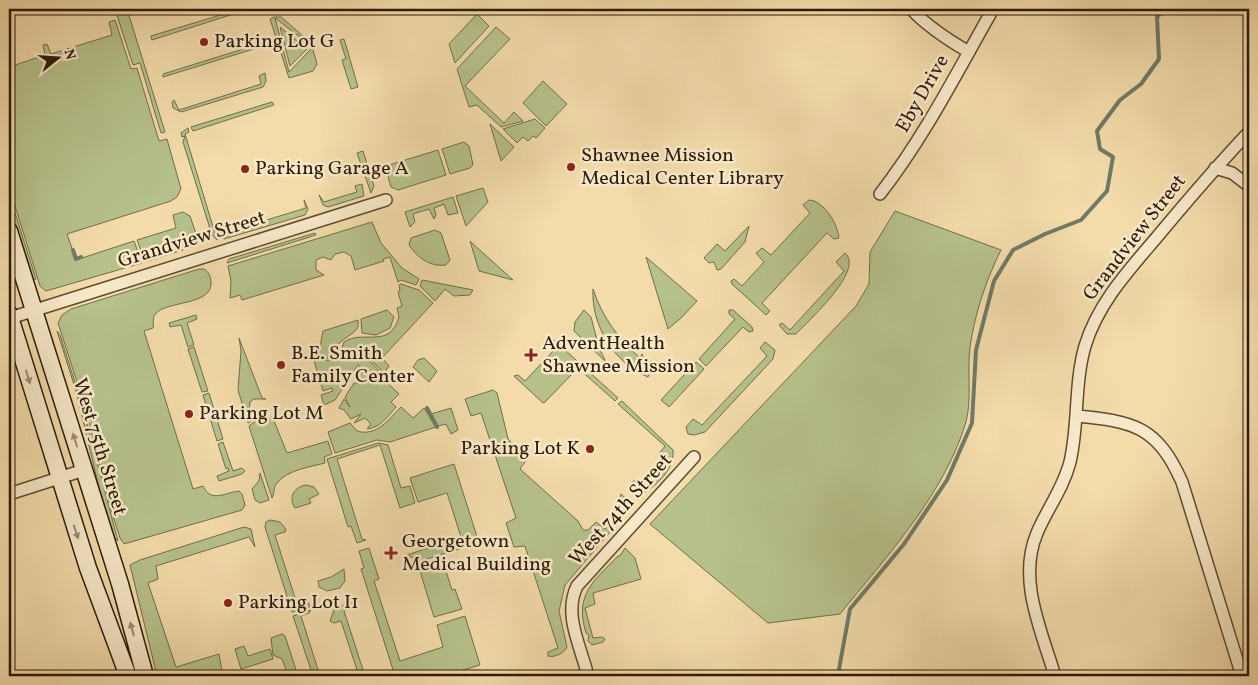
<svg xmlns="http://www.w3.org/2000/svg" width="1258" height="685" font-family="Vollkorn,serif">
	<rect width="100%" height="100%" fill="#f3dbaa"/>
	<filter id="stains"><feTurbulence type="fractalNoise" baseFrequency=".004" numOctaves="4"/><feColorMatrix values="0 0 0 0 .2 0 0 0 0 .09 0 0 0 0 .02 0 0 0 .5 -.17"/></filter>
	<radialGradient id="worn" r=".72"><stop offset=".6" stop-color="#630" stop-opacity="0"/><stop offset="1" stop-color="#630" stop-opacity=".3"/></radialGradient>
	<path fill="#b6c18c" stroke="#706e4a" fill-rule="evenodd" d="M115,9H127L165,132L161,133L140,63L133,65Z
		M240,9L246,10L152,40L151,36Z
		M477,14L489,26L455,63L449,44Z
		M274,17H281L311,43L317,64L313,71L289,78L270,19ZM275,18L309,44L311,49L289,72Z
		M115,20L131,69L137,68L159,141L167,139L181,189L177,197L171,201L67,234L76,260L134,241L142,263L46,291L40,286L9,187V67L45,55L43,45L47,44L51,54L112,35L109,22Z
		M280,27L307,49L290,66Z
		M496,27L510,39L465,86L504,123L514,112L523,121L501,127L477,105L469,107L457,69Z
		M344,39L358,87L351,89L342,60L346,59L340,40Z
		M256,45L257,48L163,77V74Z
		M265,73L266,81L263,87L181,112L173,108L172,102L174,100L179,110L261,84L259,76Z
		M543,81L567,104L546,126L523,103Z
		M272,102L274,105L193,131L191,127Z
		M535,119L545,128L536,138L533,136L528,141L523,137L517,143L503,129Z
		M490,124L514,147L501,161Z
		M188,128L189,132L185,134L217,240L212,235L183,142L185,136L182,137L181,133Z
		M464,142L469,146L473,165L470,168L450,174L442,149Z
		M438,150L446,175L398,190L391,187L386,170L389,165Z
		M363,151L374,186L371,193L357,153Z
		M362,184L364,196L328,207L323,205L319,195L324,202L357,192L355,186Z
		M483,188L488,202L466,226L456,196Z
		M9,194L36,279L32,280L9,205Z
		M453,197L458,213L448,215L444,204L434,208L436,215L434,219L429,209L413,214L415,222L410,227L405,212Z
		M304,200L308,209L305,215L224,239L221,234L306,208Z
		M809,200C823,200 838,224 839,238L834,239L827,233L762,303L770,311L766,315L732,284L731,281L734,279L742,286L764,262L756,253L762,248L771,255L810,213L803,205Z
		M895,211L1001,250C986,280 975,313 970,347C967,371 972,399 966,422C944,495 886,557 840,614L768,623L650,524L856,306L869,284L870,252Z
		M183,212L190,216L198,240V245L145,262L137,240L176,228L173,215Z
		M372,222L381,243L402,268L419,279L416,285L401,280L398,282L390,257L383,259L384,261L355,270L351,256L344,252L335,254L331,260L323,257L316,260V270L324,275L242,300L240,295L230,298L231,281L228,266Z
		M749,226L745,242L721,269L717,270L714,262L709,263L704,258L717,244L725,251Z
		M435,230L441,233L450,260L446,265C430,267 418,258 409,245L411,238Z
		M315,233L316,235L227,263L229,259Z
		M470,241L473,244L513,280L479,271Z
		M845,253C865,270 808,321 796,334H787L779,325L782,323L790,330L844,271L836,262Z
		M646,257L697,301L682,317L668,329Z
		M199,269H204C209,272 211,277 211,283C212,305 168,301 156,313C152,317 154,323 153,328L144,331L193,489L203,486C211,503 224,493 239,491L242,494L245,505L242,510L124,544L120,538L111,510L85,407L58,323L62,315L71,309Z
		M422,280L473,290L470,295L454,296L445,289L435,301L420,286Z
		M401,284L419,290L433,303L382,358L389,366L384,373L367,356L366,357L382,374L380,376L399,394L391,402L396,407C388,416 380,428 367,429L371,424L365,418L354,423L361,414L351,419L344,410L339,408L344,399L350,407L345,397L354,383H362L355,376L361,368L358,365L335,400L324,405L321,395L333,391L332,388L323,391L314,361L330,360L342,348L344,342C363,329 390,350 399,317L397,308L402,306L398,292L400,291L399,285Z
		M593,289C602,317 618,338 640,358L642,354L649,375L648,377C614,363 591,325 593,289Z
		M387,310L394,317L390,328L376,335L362,333L361,319Z
		M584,310L591,317L599,348L606,362L574,331L575,322Z
		M729,310H733L752,327L753,331L749,332L743,327L706,366L699,359L735,319L729,314Z
		M196,315L197,319L187,323L194,345L188,347L181,325L170,327L169,323Z
		M358,320C360,333 350,333 342,341C336,345 333,352 329,358H321L319,353L323,331Z
		M57,331L60,335L81,401L118,541L114,537L102,500L76,391Z
		M550,337L555,341L618,398L615,401L578,368L545,402L543,403L514,376L518,375L525,381L556,348L549,340Z
		M239,338L262,398L266,399H254L250,402L249,412L255,419L248,423L238,390L241,351Z
		M765,342L775,350L773,359L705,432L694,435L688,434L686,427L693,419L702,425L767,356L760,348Z
		M194,347L208,391L202,392L188,349Z
		M424,358L437,371L429,382L413,367L418,360Z
		M696,362L704,369L669,407L661,400Z
		M493,390L497,393L508,439L527,459L520,469L578,521L583,530H588L596,522L605,529L626,506L619,499L621,494L633,505L565,585L559,611L567,647C564,653 555,658 548,656V652L558,648L525,546L514,547L506,523L516,518L481,413L471,416L465,399Z
		M209,393L223,439L217,441L203,395Z
		M622,401L673,450C675,468 658,484 644,493L633,485L632,482L636,480L644,486L665,463L658,455L665,446L618,404Z
		M401,407L413,418L424,408L436,427L390,442L377,440L335,453L328,432L350,423L357,431C377,437 389,419 401,407Z
		M451,408L458,430L451,434L446,424L438,426L431,414Z
		M272,416L287,453L328,441L332,454L324,457L325,463C310,467 287,470 277,483C273,487 275,493 272,498L249,426L257,420L269,421Z
		M223,442L233,471L242,468L245,471L242,474L219,481L217,476L229,471L228,468L226,469L218,444Z
		M378,443L388,445L401,488L410,486L415,503L400,508L380,445L337,459L362,539L366,540L357,543L351,526L348,527L327,459Z
		M454,464L479,543L420,561L407,555L461,537L447,493L418,502L410,478Z
		M260,473L269,500L260,503L255,500L252,489L259,481Z
		M306,485L314,487L319,494L309,499L311,503L295,508C288,497 294,487 306,485Z
		M270,520L280,522L286,529L285,532L275,535L296,601L306,598L310,607L292,612L265,527L266,522Z
		M244,527L251,529L255,547L249,537L156,566L158,579L148,583L176,667L219,654L222,671L207,676H157L130,565L140,560Z
		M369,548L379,579L374,581L400,661L443,647L437,625L465,616L480,665L444,676H395L361,569L364,568L359,551Z
		M625,548L635,558L641,579L593,593L595,604L585,608L593,638L602,637L605,639L603,642L592,645L588,641L589,635L586,633C574,594 594,581 618,556H620Z
		M443,562L452,590L455,589L462,609L434,617L419,568Z
		M344,569L345,581L340,588L327,591L319,587L318,581L331,577Z
		M350,602L354,603V607L344,611L365,676H359L341,621L334,623L330,621L334,610Z
		M311,610L309,613L301,616L320,676H313L293,616Z
		M282,634L285,636L298,676H288L282,659L273,655L271,638Z
		M244,646L248,656L270,649L273,659L241,669L235,649Z"/>
	<g fill="none" stroke-linecap="round" stroke-linejoin="round">
		<path stroke="#6f7b67" stroke-width="4" d="M73,250L76,259L81,257
			M427,408L437,427
			M843,676L839,669L850,609L904,544L947,480L972,423L976,350L994,281L1013,250L1045,234L1081,220L1107,191L1113,157L1100,149L1097,131L1120,100L1141,84L1159,59L1157,17L1165,9"/>
		<g stroke="#5d4b31" stroke-width="14">
			<path id="minor" d="M911,9C928,27 948,40 969,52
				M1215,168L1232,173L1249,186
				M880,194C925,136 957,72 993,9
				M10,318L386,200
				M1076,416C1133,421 1157,426 1182,482L1242,676
				M9,494L84,470
				M588,676C581,647 563,615 577,586L694,457
				M1055,676C1042,632 1017,580 1037,533C1047,509 1063,489 1070,462C1079,424 1074,384 1085,346C1098,303 1129,270 1157,237C1187,201 1217,166 1249,132"/>
		</g>
		<g stroke="#2b1b09" stroke-width="19">
			<path id="secondary" d="M9,231L120,584L145,676
				M9,314L88,568L128,676"/>
		</g>
		<use href="#minor" stroke="#f7e8c8" stroke-width="11"/>
		<use href="#secondary" stroke="#f7e8c8" stroke-width="16"/>
	</g>
	<defs><path id="oneway-solid" d="M-6-.8H1V-3.2L6.5 0L1 3.2V.8H-6Z" transform="scale(1.25)"/></defs>
	<g fill="#9b8c72">
		<use href="#oneway-solid" transform="translate(28 377) rotate(73)"/>
		<use href="#oneway-solid" transform="translate(75 440) rotate(-107)"/>
		<use href="#oneway-solid" transform="translate(76 532) rotate(72)"/>
		<use href="#oneway-solid" transform="translate(132 629) rotate(-105)"/>
	</g>
	<g fill="#8f2418" stroke="#f7e8c8" stroke-width="2">
		<circle cx="204" cy="42" r="5"/>
		<circle cx="571" cy="167" r="5"/>
		<circle cx="245" cy="169" r="5"/>
		<path d="M528.5 347.5h5v5h5v5h-5v5h-5v-5h-5v-5h5z"/>
		<circle cx="281" cy="365" r="5"/>
		<circle cx="189" cy="414" r="5"/>
		<circle cx="590" cy="449" r="5"/>
		<path d="M388.5 545.5h5v5h5v5h-5v5h-5v-5h-5v-5h5z"/>
		<circle cx="228" cy="603" r="5"/>
	</g>
	<g text-anchor="middle" dominant-baseline="central" stroke-width="5" stroke-linejoin="round" paint-order="stroke">
		<g font-size="20" fill="#2b1b09" stroke="#f7e8c8" text-anchor="start">
			<text x="214" y="42">Parking Lot G</text>
			<text x="581" y="156">Shawnee Mission<tspan x="581" dy="23">Medical Center Library</tspan></text>
			<text x="255" y="169">Parking Garage A</text>
			<text x="542" y="344">AdventHealth<tspan x="542" dy="23">Shawnee Mission</tspan></text>
			<text x="291" y="354">B.E. Smith<tspan x="291" dy="23">Family Center</tspan></text>
			<text x="199" y="414">Parking Lot M</text>
			<text x="580" y="449" text-anchor="end">Parking Lot K</text>
			<text x="402" y="542">Georgetown<tspan x="402" dy="23">Medical Building</tspan></text>
			<text x="238" y="603">Parking Lot I1</text>
		</g>
		<g font-size="20" fill="#2b1b09" stroke="#f7e8c8">
			<text transform="translate(923 94) rotate(-60)">Eby Drive</text>
			<text transform="translate(1135 238) rotate(-52)">Grandview Street</text>
			<text transform="translate(192 240) rotate(-17)">Grandview Street</text>
			<text transform="translate(99 447) rotate(73)">West 75th Street</text>
			<text transform="translate(621 510) rotate(-48)">West 74th Street</text>
		</g>
	</g>
	<rect width="1258" height="685" fill="none" stroke="#f3dbaa" stroke-width="30"/>
	<rect x="10" y="10" width="1238" height="665" fill="none" stroke="#2b1b09" stroke-width="2.5"/>
	<rect x="15" y="15" width="1228" height="655" fill="none" stroke="#2b1b09"/>
	<g transform="translate(58 58) rotate(73)" stroke="#f7e8c8" stroke-width="4" paint-order="stroke">
	<path d="M0-4L9 19L0 12L-9 19Z" fill="#2b1b09"/>
	<text y="-8" font-size="14" font-weight="bold" text-anchor="middle" fill="#2b1b09">N</text>
	</g>
	<rect width="100%" height="100%" filter="url(#stains)"/>
	<rect width="100%" height="100%" fill="url(#worn)"/>
</svg>
